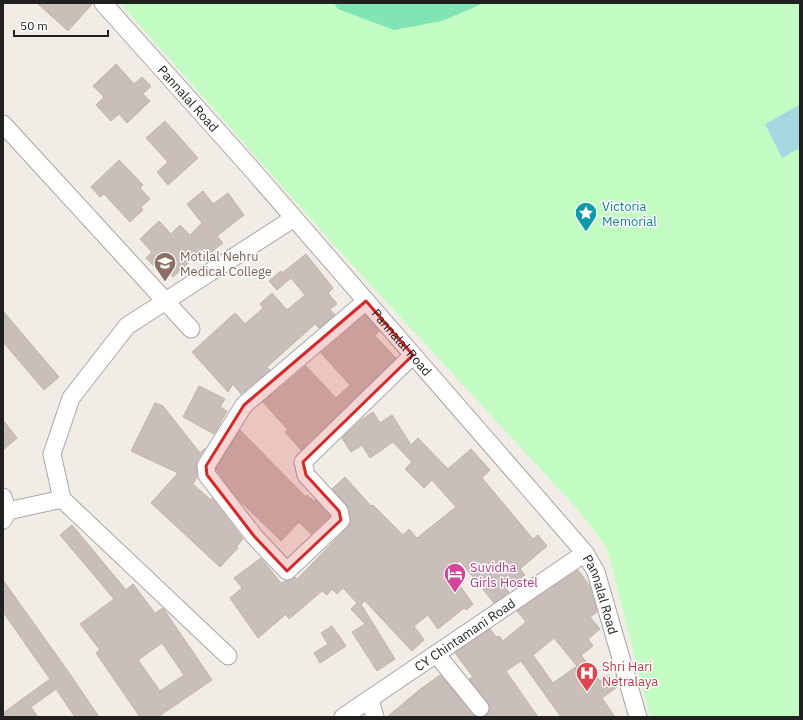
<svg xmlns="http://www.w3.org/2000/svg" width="803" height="720" font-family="'IBM Plex Sans',sans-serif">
	<rect width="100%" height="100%" fill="#f1ede6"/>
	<path fill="#c2fcc2" d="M120,3H800V717H650L607,548L581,513L335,246Z"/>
	<path fill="#81e4b5" d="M334,3H484L442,21L394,30L338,9Z"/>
	<path fill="#a5d8e1" d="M799,105L800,148L782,158L765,124Z"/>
	<path fill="#c9beb9" stroke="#c4b2a8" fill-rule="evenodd" d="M37,3H93L68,31Z
		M116,64L134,84L142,77L151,86L143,94L150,101L127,123L119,114L111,121L96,105L104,97L93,86Z
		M165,121L198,158L168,185L157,172L168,162L146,138Z
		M119,160L143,185L140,188L150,199L141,207L143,210L130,222L104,194L100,197L91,187Z
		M203,191L213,204L228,193L244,215L217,236L223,243L209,254L205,248L173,277L161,264L156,268L146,258L152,252L140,239L159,221L171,234L180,225L190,235L202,223L187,204Z
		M306,254L333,288L328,293L337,304L330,309L335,315L319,328L315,324L267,367L270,370L241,394L233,384L228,392L192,352L235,313L245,324L263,308L260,304L272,293L287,310L305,295L291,278L277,290L269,281L281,271L282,273Z
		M3,311L59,377L44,390L3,342Z
		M365,315L379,331L375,336L396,358L301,450L285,432L288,430L263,402L306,366L336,398L350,385L321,353Z
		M199,386L225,399L220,407L227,411L214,434L183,417Z
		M155,403L163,406L200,453L205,448L197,461V477L193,484L211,500L212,498L243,539L236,547L238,548L220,567L151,503L178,473L131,451Z
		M373,412L380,423L392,415L411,445L418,438L448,469L471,449L490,470L482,478L533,539L538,535L547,546L520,569L525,575L506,589L509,592L494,603L460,561L448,569L473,604L466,610L464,608L438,629L428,615L414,626L424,640L412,651L365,601L361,604L395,659L377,671L352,632L365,624L351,609L357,603L343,588L337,594L332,589L327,595L322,591L289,619L286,614L258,638L230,598L242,588L234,578L261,558L281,583L295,577L297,579L348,527L351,523L349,508L332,489L345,477L371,506L373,505L403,535L409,529L417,538L456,507L432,480L424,488L405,469L412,462L393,442L370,458L362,445L351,452L342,438L361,420Z
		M3,420L17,438L3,450Z
		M240,430L306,497L307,495L314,501L315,500L330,516L311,534L299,522L281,541L238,499L217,471L216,468Z
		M72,525L126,590L133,584L155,613L163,608L212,680L158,717H140L96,653L100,650L80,624L114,599L60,535ZM162,643L184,675L160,691L138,660Z
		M578,570L589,585L597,612L590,617L600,629L588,639L593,646L581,655L600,681L609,675L617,687L602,698L615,717H561L521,661L506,671L538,717H484L489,712L490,706L469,679L473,677L455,653L490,629L496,637L499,636L503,641L526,622L517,611ZM554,638L577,666L553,683L533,655Z
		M3,580L72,677L99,717H75L56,689L31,707L38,717H3V713L50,679L3,612Z
		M332,626L346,646L320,663L314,653L328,644L321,633Z
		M440,675L476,717H387L418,691Z"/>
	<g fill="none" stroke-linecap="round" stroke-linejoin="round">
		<g stroke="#a7a7a7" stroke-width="19">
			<g id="minor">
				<path id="s1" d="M103,3L248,165L585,553L596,572L638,717"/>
				<path d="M3,124L191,329"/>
				<path d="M366,301L244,405L206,466L207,475L254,536L287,571L341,520L339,511L306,475L303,462L413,355"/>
				<path d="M3,497L8,511L3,520"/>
				<path d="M62,499L52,454L71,398L127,326L294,218"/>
				<path d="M8,511L62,499L228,656"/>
				<path d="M437,655L480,708"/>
				<path d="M370,700L375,717"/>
				<path id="s2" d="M343,717L585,553"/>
			</g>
		</g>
		<use href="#minor" stroke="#fff" stroke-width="17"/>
	</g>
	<path fill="#d62828" fill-opacity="0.2" stroke="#d62828" stroke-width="3" stroke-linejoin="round" d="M366,301L413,355L303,462L306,475L339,511L341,520L287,571L254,536L207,475L206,466L244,405Z"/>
	<defs>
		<g id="sight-pin" transform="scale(1.15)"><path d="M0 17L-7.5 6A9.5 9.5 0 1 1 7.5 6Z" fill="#0f9aa8" stroke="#fff"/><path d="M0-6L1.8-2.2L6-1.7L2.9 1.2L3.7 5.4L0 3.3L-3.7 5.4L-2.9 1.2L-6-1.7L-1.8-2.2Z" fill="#fff"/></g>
		<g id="university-pin" transform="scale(1.15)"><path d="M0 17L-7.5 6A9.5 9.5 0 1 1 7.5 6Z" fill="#8d6e63" stroke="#fff"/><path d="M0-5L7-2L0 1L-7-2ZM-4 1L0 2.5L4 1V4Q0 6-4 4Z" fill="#fff"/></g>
		<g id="hotel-pin" transform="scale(1.15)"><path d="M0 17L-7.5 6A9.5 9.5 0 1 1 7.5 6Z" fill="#d1479c" stroke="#fff"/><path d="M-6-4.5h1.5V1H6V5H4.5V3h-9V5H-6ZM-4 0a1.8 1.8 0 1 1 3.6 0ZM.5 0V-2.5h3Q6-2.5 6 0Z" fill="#fff"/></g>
		<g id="hospital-pin" transform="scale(1.15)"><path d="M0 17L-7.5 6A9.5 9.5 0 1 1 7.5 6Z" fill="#e0444e" stroke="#fff"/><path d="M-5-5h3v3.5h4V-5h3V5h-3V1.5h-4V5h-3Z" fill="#fff"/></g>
	</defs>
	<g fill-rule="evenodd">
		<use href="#sight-pin" x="586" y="213"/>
		<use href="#university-pin" x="165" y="263"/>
		<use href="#hotel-pin" x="455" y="574"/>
		<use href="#hospital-pin" x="587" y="673"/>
	</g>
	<g text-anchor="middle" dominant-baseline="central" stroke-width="3" stroke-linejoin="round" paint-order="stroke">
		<g font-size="13" fill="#202020" stroke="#fff">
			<text stroke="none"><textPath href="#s1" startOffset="128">Pannalal Road</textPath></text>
			<text stroke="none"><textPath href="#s1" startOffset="452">Pannalal Road</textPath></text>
			<text stroke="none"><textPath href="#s1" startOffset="776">Pannalal Road</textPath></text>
			<text stroke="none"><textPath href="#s2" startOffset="147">CY Chintamani Road</textPath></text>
		</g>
		<g font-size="13" fill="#0d838f" stroke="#fff" text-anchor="start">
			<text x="602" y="206">Victoria<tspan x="602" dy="15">Memorial</tspan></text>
		</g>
		<g font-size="13" fill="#785e54" stroke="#fff" text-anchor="start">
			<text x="180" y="256">Motilal Nehru<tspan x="180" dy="15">Medical College</tspan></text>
		</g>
		<g font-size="13" fill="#b23c85" stroke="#fff" text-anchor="start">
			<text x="470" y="567">Suvidha<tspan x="470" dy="15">Girls Hostel</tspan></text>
		</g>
		<g font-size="13" fill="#be3a42" stroke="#fff" text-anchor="start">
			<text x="602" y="666">Shri Hari<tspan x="602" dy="15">Netralaya</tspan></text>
		</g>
	</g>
	<rect width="803" height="720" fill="none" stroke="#202020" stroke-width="8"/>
	<path d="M14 30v6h94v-6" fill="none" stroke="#202020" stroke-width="2"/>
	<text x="20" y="30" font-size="12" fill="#202020" stroke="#ffffff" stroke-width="3" paint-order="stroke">50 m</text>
</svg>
